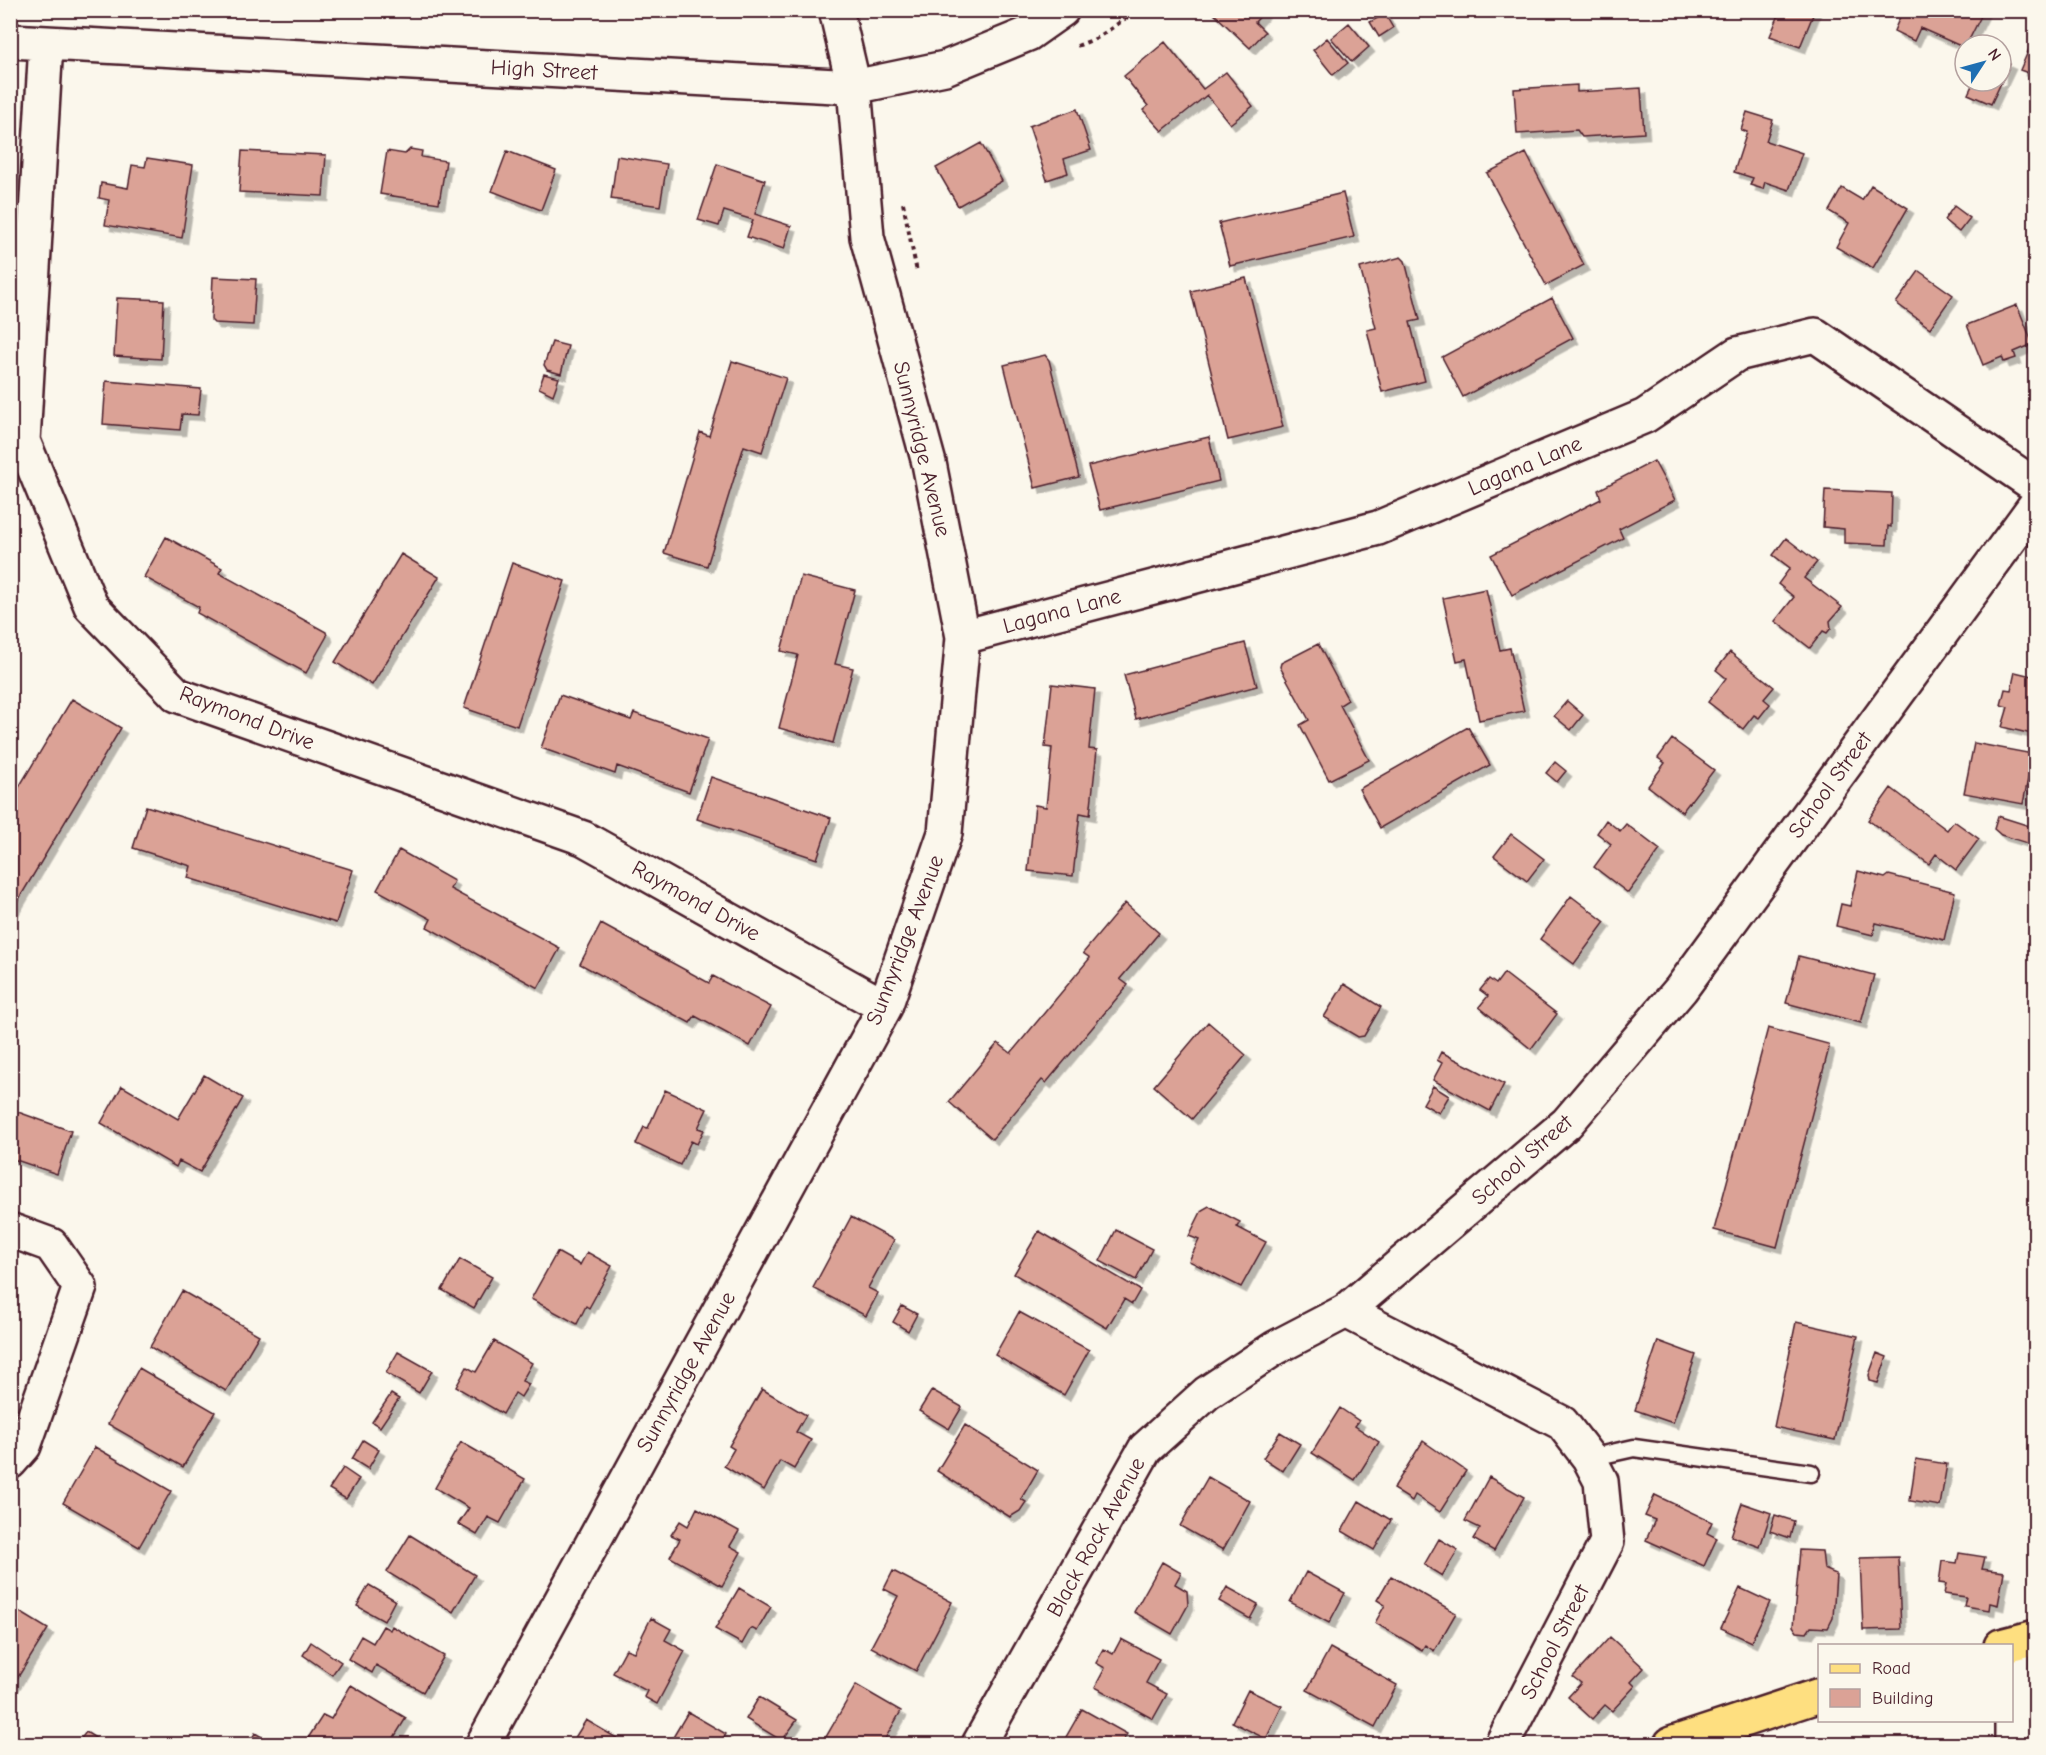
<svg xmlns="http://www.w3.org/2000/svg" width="2046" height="1755" font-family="'Comic Neue',sans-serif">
	<defs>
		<filter id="shadow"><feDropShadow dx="5.5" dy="5.5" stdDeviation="0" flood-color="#0004"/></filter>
	</defs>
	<rect width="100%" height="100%" fill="#fbf7ec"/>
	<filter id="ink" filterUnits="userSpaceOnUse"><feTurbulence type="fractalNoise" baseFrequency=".0167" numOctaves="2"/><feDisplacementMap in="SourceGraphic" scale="12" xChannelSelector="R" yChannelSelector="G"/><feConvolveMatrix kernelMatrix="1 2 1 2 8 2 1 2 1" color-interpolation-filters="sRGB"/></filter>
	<g filter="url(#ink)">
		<path fill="#dba296" stroke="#4a1f2b" stroke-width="1.5" filter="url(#shadow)" d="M1210,10H1266L1255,22L1265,32L1250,48Z
			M1781,10H1815L1800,47L1770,36Z
			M1903,10H1984L1965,48L1920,28L1914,41L1894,31Z
			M1385,14L1393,28L1379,37L1370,22Z
			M1349,23L1369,47L1352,62L1331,38Z
			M2036,33V76L2020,70Z
			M1327,38L1348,63L1333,75L1313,50Z
			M1165,42L1203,89L1226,72L1253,106L1230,124L1207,95L1162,131L1143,110L1148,106L1124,76Z
			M2001,60L2010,64L1991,104L1968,94L1974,81H2001Z
			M1577,85V92L1641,88L1644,133L1582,137L1577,130L1517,134L1514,89Z
			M1077,109L1091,150L1064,159L1068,173L1047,180L1029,126Z
			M1747,112L1773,120L1766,141L1802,153L1789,190L1765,182L1763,189L1750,185L1753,178L1734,172L1747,132L1741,130Z
			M981,143L1002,181L958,206L936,168Z
			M410,149L422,151L421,157L446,161L439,203L380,194L387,151L405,154Z
			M242,151L326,155L323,196L239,192Z
			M507,151L556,170L541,210L492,191Z
			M1526,153L1584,265L1546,285L1487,173Z
			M617,156L667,164L660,206L611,199Z
			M147,158L193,165L182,238L105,225L109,200L99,198L101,183L128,188L132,165L145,167Z
			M717,164L765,180L755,214L791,226L784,249L747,237L753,220L724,211L719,226L698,220Z
			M1871,185L1908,208L1873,268L1836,247L1849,223L1829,211L1842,188L1862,200Z
			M1343,193L1354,237L1230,266L1219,223Z
			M1954,206L1970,218L1959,232L1944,220Z
			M1401,257L1405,261L1420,320L1410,322L1425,381L1382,392L1367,330L1376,328L1360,268Z
			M1919,271L1953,295L1930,328L1896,303Z
			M213,277L256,279L253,325L214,323L211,320Z
			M1246,278L1283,427L1228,440L1191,291Z
			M117,298L164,300L161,359L114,356Z
			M1552,298L1573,338L1463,397L1442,357Z
			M2017,305L2033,344L2014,352L2016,358L2004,362L2002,357L1983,365L1967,325Z
			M552,342L568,346L561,374L547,370L544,365Z
			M1045,355L1049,360L1079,477L1035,488L1004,365Z
			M732,361L786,378L762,452L744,446L707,566L664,553L700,432L709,436Z
			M544,374L559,378L553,395L539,388Z
			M106,381L201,389L198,415L182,414L180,430L103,424Z
			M1209,437L1219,481L1100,510L1088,466Z
			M1654,461L1675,500L1619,529L1623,538L1512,595L1491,555L1601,499L1598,490Z
			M1825,490L1892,493L1891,527L1888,526L1887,545L1844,543V529L1823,527Z
			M166,537L222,568L219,573L326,632L327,636L306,673L197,613L199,607L144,577Z
			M1786,538L1817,562L1804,578L1842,607L1830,621L1831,628L1827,633L1823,631L1810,648L1775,621L1794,597L1778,584L1790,568L1773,555Z
			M401,554L439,577L372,685L335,662Z
			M512,563L565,581L517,726L464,708Z
			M801,576L855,590L835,664L853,668L833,743L779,728L798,655L781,651Z
			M1486,589L1500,650L1510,648L1524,711L1479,720L1466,659L1457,661L1443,598Z
			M1245,643L1257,686L1136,719L1124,675Z
			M1318,644L1348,700L1340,705L1369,760L1329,780L1300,725L1309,720L1280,667L1281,663Z
			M1730,652L1774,687L1764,699L1770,704L1759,718L1754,715L1743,729L1708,702L1726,678L1716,670Z
			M2015,672L2036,677V735L2002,727L2008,707L2001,705L2005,689L2011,690Z
			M1052,684L1095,689L1089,749L1097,750L1090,815L1080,813L1073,876L1028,871L1035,805L1046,807L1052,748L1045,747Z
			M560,695L631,720L634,713L708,739L689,792L617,766L615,774L541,748Z
			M72,699L121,728L10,914V802Z
			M1567,701L1583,715L1571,730L1554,716Z
			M1468,727L1490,765L1380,828L1359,789Z
			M1672,739L1714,770L1682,812L1648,786L1665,763L1658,758Z
			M1974,743L2033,754L2023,804L1964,793Z
			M1555,762L1566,771L1557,782L1546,773Z
			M711,777L831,818L817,859L697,819Z
			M1891,788L1947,830L1954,821L1979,839L1956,870L1936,854L1929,864L1868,820Z
			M146,806L353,870L336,923L188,878L191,866L133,848Z
			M1998,816L2036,828L2034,845L2001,835L1994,829Z
			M1606,820L1620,831L1626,824L1660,850L1628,893L1594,867L1611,844L1597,833Z
			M1511,834L1544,859L1527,881L1494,856Z
			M399,850L454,881L450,889L560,948L538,988L427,927L431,919L377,890Z
			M1858,871L1885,878L1889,875L1955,892L1944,940L1876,923L1873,935L1836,926L1841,904L1850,906Z
			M1571,896L1605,922L1574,964L1540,939Z
			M1125,903L1159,933L1120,979L1128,985L1046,1083L1042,1080L992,1139L949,1102L998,1043L1011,1053L1090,958L1083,953Z
			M601,924L709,983L713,976L771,1007L750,1046L695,1016L690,1023L580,964Z
			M1799,956L1874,975L1861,1023L1786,1003Z
			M1504,973L1557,1014L1531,1049L1479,1007L1488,996L1480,990L1489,979L1496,984Z
			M1344,984L1381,1007L1364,1036L1358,1037L1324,1017Z
			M1208,1022L1246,1055L1192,1119L1154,1086Z
			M1768,1028L1828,1044L1829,1048L1777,1247L1714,1230Z
			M1441,1052L1504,1084L1490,1111L1433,1080L1442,1063L1437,1060Z
			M204,1075L243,1098L200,1172L179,1161L176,1167L101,1123L122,1086L178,1119Z
			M1433,1086L1449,1096L1439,1113L1423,1104Z
			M665,1090L707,1109L698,1128L704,1130L697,1144L691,1141L680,1165L636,1144L644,1127L648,1128Z
			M18,1112L71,1131L57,1174L10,1158V1134Z
			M1209,1206L1240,1222L1237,1227L1266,1242L1241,1287L1189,1261L1199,1240L1189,1236L1202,1210Z
			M851,1217L894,1240L868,1288L878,1293L866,1316L813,1288Z
			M1116,1230L1152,1249L1136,1280L1100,1261Z
			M1039,1231L1140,1290L1132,1304L1124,1299L1107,1328L1014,1274Z
			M557,1252L580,1265L587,1252L612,1266L589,1308L586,1306L577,1324L531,1299Z
			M460,1259L492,1277L474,1308L442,1290Z
			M182,1291L259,1335L226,1391L150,1347Z
			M902,1306L917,1314L908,1331L893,1322Z
			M1019,1312L1089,1350L1064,1395L995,1355Z
			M1796,1322L1858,1336L1835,1440L1774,1427Z
			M494,1341L532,1363L522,1381L529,1384L521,1397L515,1393L503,1414L456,1387L467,1367L476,1372Z
			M1658,1341L1696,1355L1673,1423L1635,1410Z
			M398,1352L432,1371L419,1393L386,1373Z
			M1877,1353L1887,1357L1878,1383L1870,1381L1869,1375Z
			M139,1368L215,1412L183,1467L108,1424Z
			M762,1389L806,1415L796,1432L811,1440L794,1469L780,1461L764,1490L724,1466L734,1449L729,1446Z
			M932,1390L962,1407L949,1429L919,1411Z
			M391,1394L399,1399L380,1427L372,1422Z
			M1340,1408L1359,1421L1355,1426L1379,1442L1355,1480L1312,1453Z
			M965,1425L1038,1470L1021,1499L1026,1502L1020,1511L1010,1517L937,1471Z
			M1280,1432L1300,1444L1283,1471L1263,1458Z
			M363,1440L379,1450L368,1469L352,1459Z
			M1423,1441L1466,1471L1440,1512L1415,1495L1412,1501L1393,1489Z
			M461,1442L525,1479L500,1523L488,1517L477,1535L458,1524L469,1508L435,1488Z
			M95,1447L171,1491L139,1547L63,1503Z
			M1916,1459L1947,1464L1940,1506L1910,1501Z
			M343,1468L359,1479L346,1499L329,1489Z
			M1208,1477L1250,1501L1223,1550L1180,1526Z
			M1489,1477L1524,1497L1494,1551L1473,1539L1480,1528L1465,1521Z
			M1655,1495L1712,1522L1707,1533L1717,1538L1704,1566L1646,1540L1655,1520L1645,1516Z
			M1359,1501L1391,1520L1374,1550L1342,1531Z
			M1742,1503L1771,1513L1760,1547L1731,1536Z
			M697,1508L739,1531L730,1546L741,1552L722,1586L670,1557L680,1539L671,1535L680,1521L688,1526Z
			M1775,1515L1794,1521L1790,1538L1770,1531Z
			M410,1535L475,1575L453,1612L387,1572Z
			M1439,1539L1458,1550L1442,1576L1424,1565Z
			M1800,1550L1822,1551L1824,1569L1836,1574L1833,1618L1828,1628L1811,1627L1807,1633L1797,1632L1793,1626Z
			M1959,1553L1985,1557L1982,1569L2004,1572L1998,1605L1990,1603L1989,1610L1964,1606L1966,1597L1944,1594L1946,1584L1939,1583L1942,1561L1957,1563Z
			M1898,1557L1901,1629L1863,1630L1860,1558Z
			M1162,1562L1181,1573L1175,1584L1187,1591L1188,1605L1172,1634L1134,1612Z
			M893,1571L952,1602L916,1671L871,1647L898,1596L884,1589Z
			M1306,1572L1345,1593L1329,1623L1290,1602Z
			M1391,1576L1456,1613L1434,1651L1425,1645L1422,1650L1375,1623L1385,1605L1377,1600Z
			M369,1585L395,1600L384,1621L357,1606Z
			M1227,1587L1258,1604L1250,1619L1219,1601Z
			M739,1588L771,1607L757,1631L751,1628L742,1644L715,1629Z
			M1740,1588L1770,1602L1751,1642L1721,1628Z
			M10,1606L48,1629L10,1690Z
			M651,1618L671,1629L665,1640L685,1651L657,1704L644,1697L647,1691L613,1673L626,1649L634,1652Z
			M383,1626L390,1630L392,1626L444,1656L423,1692L376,1665L372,1673L348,1659L361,1636L373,1643Z
			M1610,1637L1644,1668L1631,1682L1635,1686L1612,1711L1605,1705L1592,1719L1568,1697L1581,1683L1573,1677Z
			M1121,1639L1159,1659L1146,1683L1167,1694L1153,1719L1095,1687L1105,1668L1096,1663L1104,1649L1113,1654Z
			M311,1642L341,1662L332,1675L303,1655Z
			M1330,1648L1397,1685L1375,1727L1307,1690Z
			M351,1685L406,1718L390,1744H318L308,1738L323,1715L331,1719Z
			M856,1685L901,1711L882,1744H840L826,1737Z
			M1248,1690L1282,1706L1266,1739L1232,1722Z
			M759,1697L797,1720L782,1741L746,1719Z
			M1082,1709L1127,1734L1121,1744H1062Z
			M688,1712L726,1734L720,1744H669Z
			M586,1720L627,1744H571Z
			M86,1732L105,1744H77Z
			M255,1733L274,1744H249Z"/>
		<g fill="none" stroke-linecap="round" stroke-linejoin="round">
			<g stroke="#4a1f2b" stroke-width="21">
				<path id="lane" d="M1589,1458L1634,1448L1811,1473"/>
			</g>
			<g stroke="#4a1f2b" stroke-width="38">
				<path id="street" d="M10,41L854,87L945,68L1028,34L1062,10
					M46,43L23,441L91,606L177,695L583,838L885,1007
					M963,637L1378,528L1645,416L1737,354L1815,335L2036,486
					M10,1230L51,1245L80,1287L24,1446L10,1462
					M1346,1311L1562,1423L1589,1458L1601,1481L1607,1542L1502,1744
					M2012,1652V1744
					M483,1744L885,1007L945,833L963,637L929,463L867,237L854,87L836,10
					M979,1744L1145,1449L1207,1393L1275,1348L1346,1311L1567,1123L1681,989L2036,504"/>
			</g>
			<g stroke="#4a1f2b" stroke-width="38">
				<path id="primary" d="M2001,1646L2036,1637
					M1671,1744L1820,1695"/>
			</g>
			<path stroke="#4a1f2b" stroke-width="4" stroke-dasharray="4.5 4.5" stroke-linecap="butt" d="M1077,46L1097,38L1138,10
				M903,203L917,272"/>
			<use href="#lane" stroke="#fbf7ec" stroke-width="16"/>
			<use href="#street" stroke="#fbf7ec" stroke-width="33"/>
			<use href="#primary" stroke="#fedf80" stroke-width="33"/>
		</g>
	</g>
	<g text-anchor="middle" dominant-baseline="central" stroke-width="6" stroke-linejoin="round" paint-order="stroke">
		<g font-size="22" fill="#4a1f2b" stroke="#fbf7ec">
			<text transform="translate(544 70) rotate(3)">High Street</text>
			<text transform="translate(922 449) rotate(76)">Sunnyridge Avenue</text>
			<text transform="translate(1525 466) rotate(-23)">Lagana Lane</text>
			<text transform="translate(1062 611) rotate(-15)">Lagana Lane</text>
			<text transform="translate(247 718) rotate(21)">Raymond Drive</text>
			<text transform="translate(1830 785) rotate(-54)">School Street</text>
			<text transform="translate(696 901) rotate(29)">Raymond Drive</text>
			<text transform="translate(905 940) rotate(-69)">Sunnyridge Avenue</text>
			<text transform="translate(1522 1160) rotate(-41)">School Street</text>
			<text transform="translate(686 1372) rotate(-61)">Sunnyridge Avenue</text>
			<text transform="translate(1096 1537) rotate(-61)">Black Rock Avenue</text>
			<text transform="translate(1555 1642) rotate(-63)">School Street</text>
		</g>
	</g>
	<rect width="2046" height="1755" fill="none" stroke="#fbf7ec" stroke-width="36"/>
	<rect x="18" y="18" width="2010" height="1719" fill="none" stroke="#4a1f2b" stroke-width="2" filter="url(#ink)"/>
	<rect x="1818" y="1644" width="195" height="78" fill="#fbf7ec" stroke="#b4a19f" stroke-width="1.5"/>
	<rect x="1830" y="1664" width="30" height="9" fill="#fedf80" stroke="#b4a19f" stroke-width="1.5"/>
	<text x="1872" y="1674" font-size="18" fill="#4a1f2b">Road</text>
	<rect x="1830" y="1689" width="30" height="18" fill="#dba296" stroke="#b4a19f" stroke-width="1.5"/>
	<text x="1872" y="1704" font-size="18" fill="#4a1f2b">Building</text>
	<g transform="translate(1983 63) rotate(54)"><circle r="28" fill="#fbf7ec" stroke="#b4a19f" stroke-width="1.5"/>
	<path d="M0-4.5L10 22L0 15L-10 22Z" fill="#1f6fb2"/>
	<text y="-9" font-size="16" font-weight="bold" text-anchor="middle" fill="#4a1f2b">N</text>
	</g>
</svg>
